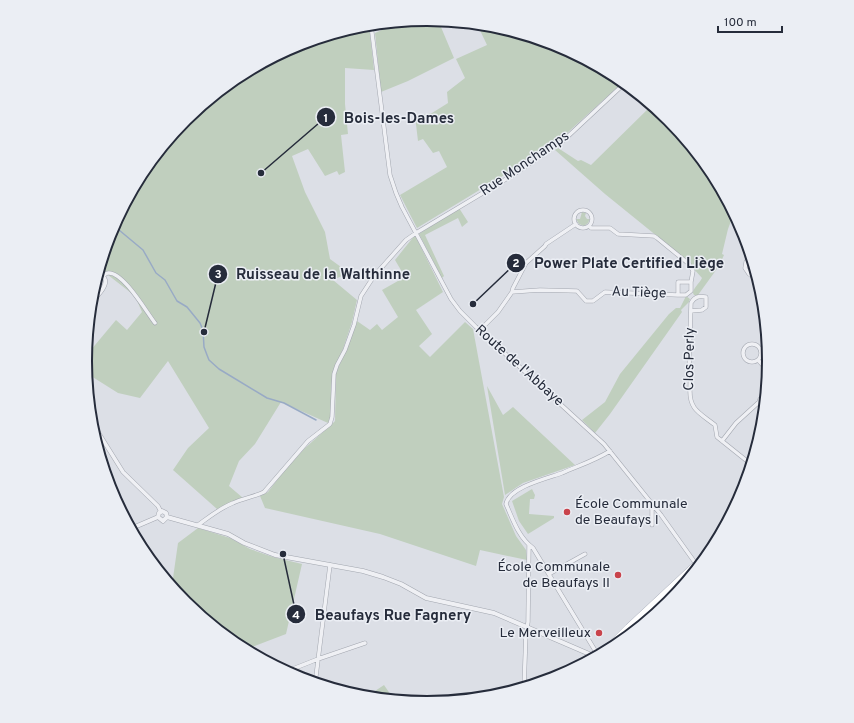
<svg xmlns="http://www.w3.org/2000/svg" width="854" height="723" font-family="Overpass,sans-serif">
	<rect width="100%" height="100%" fill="#dcdfe6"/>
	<path fill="#c0cfbe" d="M427,19L438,20L454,58L408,81L381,92L375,33L400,22Z
		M477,24C519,28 572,49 608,72C613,75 617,80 621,84L555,144L417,228L400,195L447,167L439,151L433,153L423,139L418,141L415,116L432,113L448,103L447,92L465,78L456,59L487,45Z
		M369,25L374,70L345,68V104L348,134L341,135L345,172L339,175L337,171L325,176L308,149L292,156L305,192L325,232L330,259L341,267L344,275L333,280L357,300L352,322L342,352L334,368L331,388V417L328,423L281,402L255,444L239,461L229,486L243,498L217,509L173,470L188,448L209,428L168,361L140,398L118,393L91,376L87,382L85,357L116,320L127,330L142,312L135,296L99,268L111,230L142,171L185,119L237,77L296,45L360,26Z
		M652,105L669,119L712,171L734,213L728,229L722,254L724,255L719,266L698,295H694L693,293C693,288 699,284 702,278L693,268L689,262L605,194L555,150L558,148L578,161L581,160L591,165Z
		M459,208L468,222L462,227L458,218L425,235L444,276L442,278L419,234Z
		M582,212L586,213L585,216L587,219H590L588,223L584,226L579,224L576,219H580Z
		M415,235L443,292L416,310L432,334L419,346L430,357L465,322L473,329L504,497L502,504L516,536L526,550L527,560L480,550L476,566L380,534L265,508L260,496L268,492L283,472L305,448L332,424L335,421L336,372L346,351L357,321L370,330L377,324L382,330L398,317L382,290L405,277L395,260Z
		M686,296L690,299L689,302L681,310L682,312L610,414L595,433L582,420L605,402L620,374L669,314L676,308H680Z
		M487,386L503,415L513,407L575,465L523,483L505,495Z
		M532,489L535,495L534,499H530L529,514L554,516V518L528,534L519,521L512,501Z
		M198,528L230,538L250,549L273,557L302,564L286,634L244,650L237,646L185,604L170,586L172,585L178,543Z
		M384,685L395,701L380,699L375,691Z"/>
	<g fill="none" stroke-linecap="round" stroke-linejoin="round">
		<path stroke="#98aac5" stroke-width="1.5" d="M113,225L143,250L156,273L165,280L177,301L187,307L200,323L203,330L204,347L207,355L209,360L219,369L267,398L284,403L316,420"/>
		<g stroke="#a2a6af" stroke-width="4.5">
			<path id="minor" d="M371,25L390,175L396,193L402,207L451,299L460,311L476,327L604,444L661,515L696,564
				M574 219a9 9 0 1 1 18 0a9 9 0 1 1-18 0Z
				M589,226L591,228H610L618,234L654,236L657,238L689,264L693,271L691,282
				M751,254L746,262L745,268L749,274L758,280
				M103,276C105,275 106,273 108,273C123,271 147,313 155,323
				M512,292L513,288L526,263L545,246L546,244L576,224
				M90,304C95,298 108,287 105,279C104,276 100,274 98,272
				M691,311L702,310L706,307V297C699,296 695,296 691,303L689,370C691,376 690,382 690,389C689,410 700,413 715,425L717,437L752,465
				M480,330L498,312L512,292L540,290L577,291L586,301H593L605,292L678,295H686L691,291V282H678V295
				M743 353a9 9 0 1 1 18 0a9 9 0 1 1-18 0Z
				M758,360L769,372
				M91,425L98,432L123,472L158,506L161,512
				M722,441L736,423L759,402L760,399L766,393
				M198,525C209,517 220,508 233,503C244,498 254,497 264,492L308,441L330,424L332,417L334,374L337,365L345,350L354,325L361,296L374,276L406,240L416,233L516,173L564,140L625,83
				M652,525V509L654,507
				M549,574L585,554
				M665,592L673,600
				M596,652L533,548C519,538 513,520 506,504C509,487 548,478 562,473C578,466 596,460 610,451
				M285,672L318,659L365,643
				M315,684L330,565
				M524,688L526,632L528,622L529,545"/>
		</g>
		<g stroke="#a2a6af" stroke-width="5">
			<path id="tertiary" d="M158,517L163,521L167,517
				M167,517L228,534L244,543L275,555L363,571L383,577L401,584L426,598L494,613L594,656
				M130,529L158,517L159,513L162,511L166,513L167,517"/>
		</g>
		<g stroke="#9ca2b1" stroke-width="6">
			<path id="primary" d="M602,653L628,627L715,546
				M594,659V654L599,652L602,654"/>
		</g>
		<use href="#minor" stroke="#eff0f4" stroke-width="3.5"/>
		<use href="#tertiary" stroke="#eff0f4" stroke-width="4"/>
		<use href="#primary" stroke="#fff" stroke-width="5.5"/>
	</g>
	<g fill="#c9434b" stroke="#ebeef4" stroke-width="1.5">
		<circle cx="567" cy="512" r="4"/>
		<circle cx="618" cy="575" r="4"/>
		<circle cx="599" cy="633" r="4"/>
	</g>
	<g text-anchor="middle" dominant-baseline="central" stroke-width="3" stroke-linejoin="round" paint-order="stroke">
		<g font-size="14" fill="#262c3b" stroke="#ebeef4">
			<text transform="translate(525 164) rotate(-34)">Rue Monchamps</text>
			<text transform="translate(639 293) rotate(2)">Au Tiège</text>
			<text transform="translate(690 359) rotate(-89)">Clos Perly</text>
			<text transform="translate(519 366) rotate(42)">Route de l'Abbaye</text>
		</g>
		<g font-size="14" fill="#262c3b" stroke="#ebeef4" text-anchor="end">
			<text x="575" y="504" text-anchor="start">École Communale<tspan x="575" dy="16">de Beaufays I</tspan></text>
			<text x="610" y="567">École Communale<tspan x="610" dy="16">de Beaufays II</tspan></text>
			<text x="591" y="633">Le Merveilleux</text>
		</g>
	</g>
	<path d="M0 0H854V723H0ZM92 361a335 335 0 1 1 670 0a335 335 0 1 1-670 0Z" fill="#ebeef4" fill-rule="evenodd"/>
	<path fill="none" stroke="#262c3b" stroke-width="2" d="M92 361a335 335 0 1 1 670 0a335 335 0 1 1-670 0Z"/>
	<path fill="none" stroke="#262c3b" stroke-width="1.5" d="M261 173L326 117M473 304L516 263M204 332L218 274M283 554L296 614"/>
	<g fill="#262c3b" stroke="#ebeef4" stroke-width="1.5">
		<circle cx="261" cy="173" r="4"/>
		<circle cx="473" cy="304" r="4"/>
		<circle cx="204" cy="332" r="4"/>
		<circle cx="283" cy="554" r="4"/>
		<circle cx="326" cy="117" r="10"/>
		<circle cx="516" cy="263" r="10"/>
		<circle cx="218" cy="274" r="10"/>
		<circle cx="296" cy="614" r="10"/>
	</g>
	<g font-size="12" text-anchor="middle" font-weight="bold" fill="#fff">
		<text x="326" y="122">1</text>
		<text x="516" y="267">2</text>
		<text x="218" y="278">3</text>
		<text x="296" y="619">4</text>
	</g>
	<g font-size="15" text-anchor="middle" font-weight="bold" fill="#262c3b" stroke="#ebeef4" stroke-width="3" stroke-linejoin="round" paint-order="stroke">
		<text x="399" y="123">Bois-les-Dames</text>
		<text x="629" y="268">Power Plate Certified Liège</text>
		<text x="323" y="279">Ruisseau de la Walthinne</text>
		<text x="393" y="620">Beaufays Rue Fagnery</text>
	</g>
	<path d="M718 26v6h64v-6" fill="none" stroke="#262c3b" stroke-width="2"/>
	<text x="724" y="26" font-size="12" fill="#262c3b" stroke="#ebeef4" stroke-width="3" paint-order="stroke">100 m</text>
</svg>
